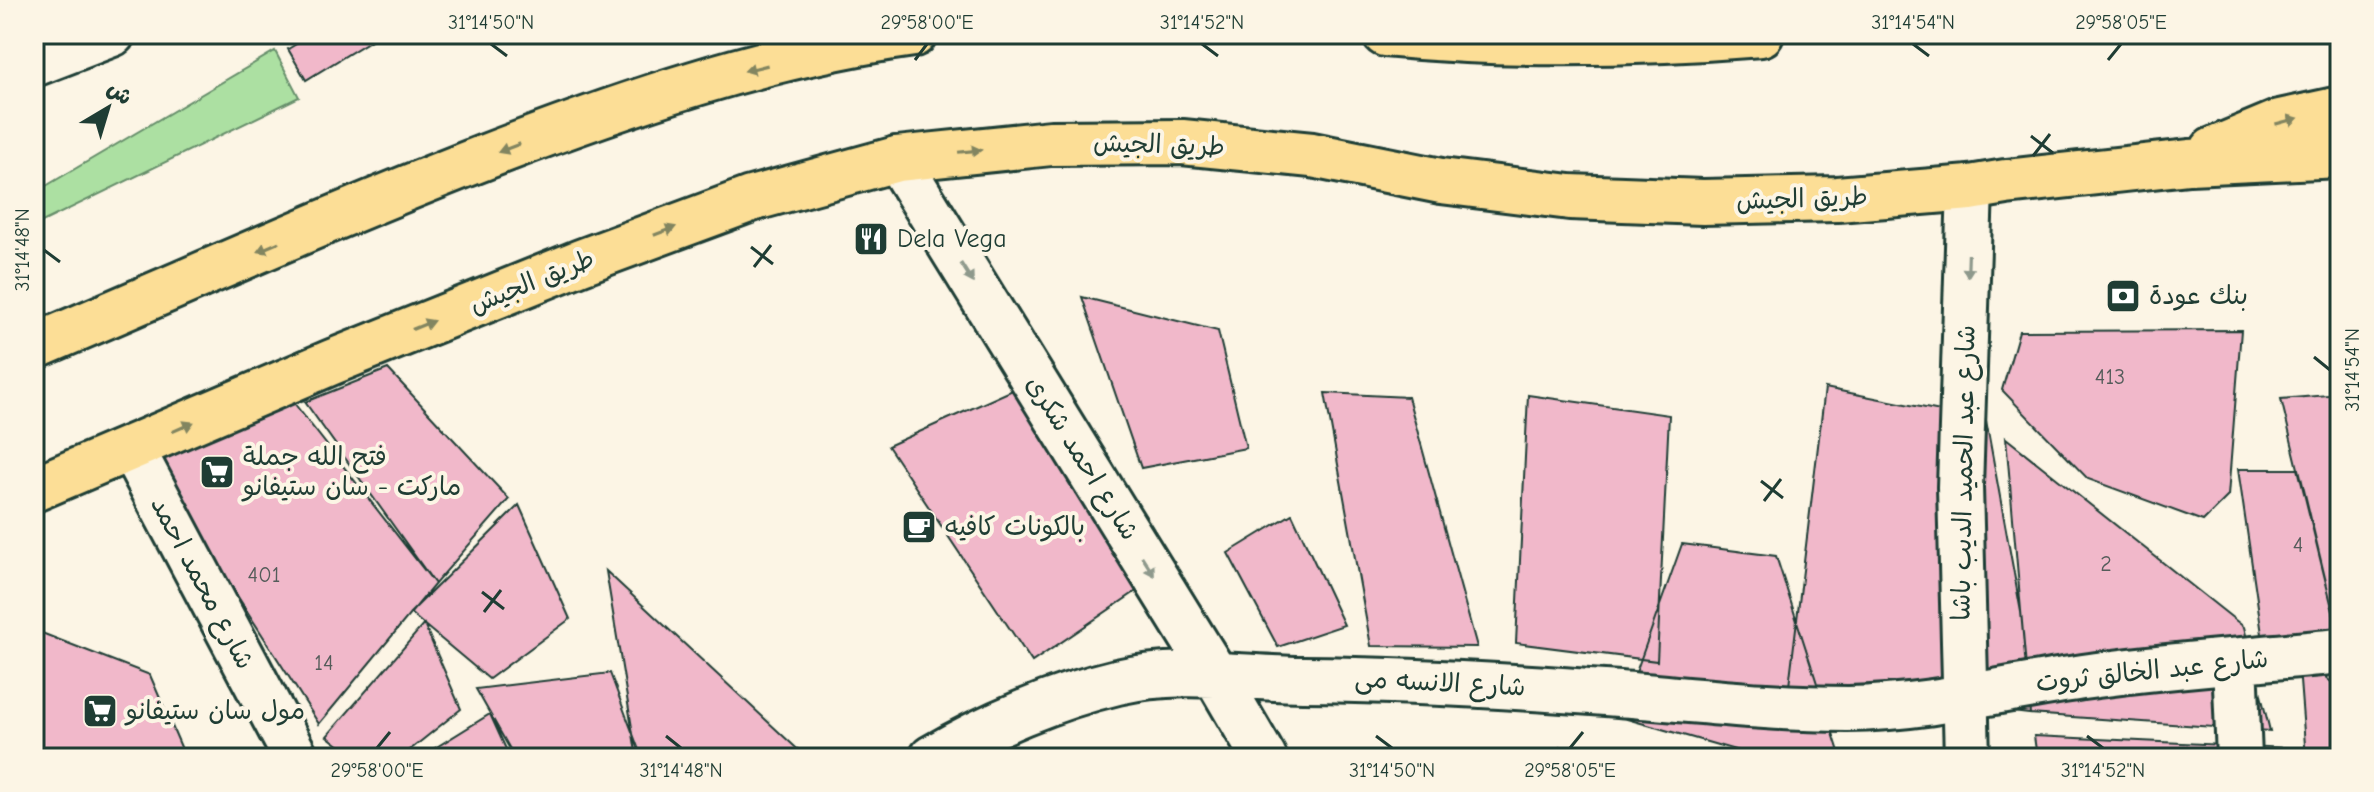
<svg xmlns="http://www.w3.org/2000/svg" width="2374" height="792" font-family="'Comic Neue','Playpen Sans Arabic',sans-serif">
	<rect width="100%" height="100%" fill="#fcf5e5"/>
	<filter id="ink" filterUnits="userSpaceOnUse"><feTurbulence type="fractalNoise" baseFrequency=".0125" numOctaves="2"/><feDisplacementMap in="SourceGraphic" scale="16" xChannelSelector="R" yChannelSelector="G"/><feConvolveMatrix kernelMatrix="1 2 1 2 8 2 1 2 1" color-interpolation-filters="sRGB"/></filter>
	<g filter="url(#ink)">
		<path fill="#ace0a2" stroke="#668e6b" stroke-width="2" d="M275,51L299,97L34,226V193Z"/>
		<path fill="#f1b8ca" stroke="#1f3d34" stroke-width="2" d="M313,34H381L306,80L288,49Z
			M1082,297L1218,331L1246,448L1141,468Z
			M2241,330L2228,496L2203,521L2088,479L2002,390L2019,331Z
			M388,369L509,499L435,584L305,402Z
			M1033,381L1163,573L1032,662L888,446Z
			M1825,388L1986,420L2021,612L2030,714L1789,686Z
			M1325,393L1408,397L1477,647L1371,646Z
			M287,394L435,584L319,724L145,451Z
			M2340,394V631L2338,632L2281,399Z
			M1528,395L1669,415L1657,661L1516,643Z
			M2006,438L2244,627L2270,731L2030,714Z
			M2238,469H2299L2338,632L2262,634Z
			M519,505L570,619L489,679L410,613Z
			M1292,514L1344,625L1278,647L1228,553Z
			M1682,544L1776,556L1841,758H1763L1620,717Z
			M606,571L807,758H637Z
			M424,624L461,709L400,758H355L327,736Z
			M34,630L150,675L181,747V758H34Z
			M2298,655L2340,689V758H2306Z
			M610,673L642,758H515L476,689Z
			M490,714L510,758H419Z
			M2034,736L2287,748L2285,758H2037Z
			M1562,747L1630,758H1567Z
			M1680,752L1733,758H1683Z"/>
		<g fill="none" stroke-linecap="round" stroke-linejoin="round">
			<g stroke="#1f3d34" stroke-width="50">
				<path id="minor" d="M34,64L112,34
					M897,159L1215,674L1264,758
					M132,449L296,758
					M2235,661L2239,758
					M932,758C988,725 1054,697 1117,682C1179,667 1241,678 1303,679C1410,680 1512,686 1619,694C1695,700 1772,709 1848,709C1932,708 2014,686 2097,675C2178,664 2259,659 2340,651"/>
			</g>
			<g stroke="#1f3d34" stroke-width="50">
				<path id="tertiary" d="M1967,758L1960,487L1970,188"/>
			</g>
			<g stroke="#1f3d34" stroke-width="50">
				<path id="trunk" d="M1385,34C1510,46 1636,44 1761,34
					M2213,150L2280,122L2340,109
					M34,347C184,283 333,216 485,157C623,104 767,54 914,34
					M34,489L332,362L581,262L751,199L897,159L1051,143L1182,142L1312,155L1441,181L1570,197L1703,202L1837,199L1970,188L2006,182L2189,162L2340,155"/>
			</g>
			<use href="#minor" stroke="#fcf5e5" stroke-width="44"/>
			<use href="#tertiary" stroke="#fcf5e5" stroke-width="44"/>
			<use href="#trunk" stroke="#fcde96" stroke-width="44"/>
		</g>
		<defs><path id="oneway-solid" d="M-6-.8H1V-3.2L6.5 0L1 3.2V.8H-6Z" transform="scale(2)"/></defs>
		<g fill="#828560">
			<use href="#oneway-solid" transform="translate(756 68) rotate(166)"/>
			<use href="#oneway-solid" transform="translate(2287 121) rotate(-15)"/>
			<use href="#oneway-solid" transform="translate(509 148) rotate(159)"/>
			<use href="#oneway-solid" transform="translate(970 151) rotate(-6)"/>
			<use href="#oneway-solid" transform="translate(665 231) rotate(-21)"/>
			<use href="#oneway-solid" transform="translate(268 247) rotate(157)"/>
			<use href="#oneway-solid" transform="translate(423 325) rotate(-22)"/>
			<use href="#oneway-solid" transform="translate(183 427) rotate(-24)"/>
		</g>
		<g fill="#8e998c">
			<use href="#oneway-solid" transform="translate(1968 266) rotate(92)"/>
			<use href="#oneway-solid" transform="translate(967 273) rotate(58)"/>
			<use href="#oneway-solid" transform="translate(1148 566) rotate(58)"/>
		</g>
	</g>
	<path fill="none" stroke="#1f3d34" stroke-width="3" d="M491,44L507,56M1202,44L1218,56M1913,44L1929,56M915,60L927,44M2108,60L2121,44M2031,136L2053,153M2033,156L2050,134M751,247L773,264M44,250L60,262M754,267L771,245M2314,357L2330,370M1761,481L1783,498M1764,501L1781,479M482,592L504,609M484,612L501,590M666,736L681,748M1376,736L1392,748M2087,736L2103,748M377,748L390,732M1570,748L1583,732"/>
	<defs>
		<g id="restaurant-square" transform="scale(1.8)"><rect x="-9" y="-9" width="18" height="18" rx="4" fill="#1f3d34" stroke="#fcf5e5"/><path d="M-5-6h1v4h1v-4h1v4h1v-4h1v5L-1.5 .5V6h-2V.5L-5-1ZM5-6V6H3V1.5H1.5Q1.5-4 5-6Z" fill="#fff"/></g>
		<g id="bank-square" transform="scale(1.8)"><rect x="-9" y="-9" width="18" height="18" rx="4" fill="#1f3d34" stroke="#fcf5e5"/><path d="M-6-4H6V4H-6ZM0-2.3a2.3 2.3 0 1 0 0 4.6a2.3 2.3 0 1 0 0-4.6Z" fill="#fff"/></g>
		<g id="supermarket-square" transform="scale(1.8)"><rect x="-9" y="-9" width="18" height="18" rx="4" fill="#1f3d34" stroke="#fcf5e5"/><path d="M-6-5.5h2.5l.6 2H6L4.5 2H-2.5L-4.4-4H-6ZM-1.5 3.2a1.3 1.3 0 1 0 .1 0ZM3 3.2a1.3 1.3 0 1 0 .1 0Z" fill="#fff"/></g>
		<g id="cafe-square" transform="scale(1.8)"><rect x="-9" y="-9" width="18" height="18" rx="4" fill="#1f3d34" stroke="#fcf5e5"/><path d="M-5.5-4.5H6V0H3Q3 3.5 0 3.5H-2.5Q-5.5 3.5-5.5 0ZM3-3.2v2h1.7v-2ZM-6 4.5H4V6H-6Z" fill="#fff"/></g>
	</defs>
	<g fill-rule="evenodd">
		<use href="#restaurant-square" x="871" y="239"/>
		<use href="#bank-square" x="2123" y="296"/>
		<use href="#supermarket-square" x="217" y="472"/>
		<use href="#cafe-square" x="919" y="527"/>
		<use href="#supermarket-square" x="100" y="711"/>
	</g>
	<g text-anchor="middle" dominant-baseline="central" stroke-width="8" stroke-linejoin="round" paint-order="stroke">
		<g font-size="22" fill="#545c5a">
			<text x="2110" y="377">413</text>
			<text x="2298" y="545">4</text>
			<text x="2106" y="564">2</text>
			<text x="264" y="575">401</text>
			<text x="324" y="663">14</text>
		</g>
		<g font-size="26" fill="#1f3d34" stroke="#fcf5e5">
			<text transform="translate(1159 145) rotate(2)">طريق الجيش</text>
			<text transform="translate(1802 199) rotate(-2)">طريق الجيش</text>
			<text transform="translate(532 282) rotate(-22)">طريق الجيش</text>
			<text transform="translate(1082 458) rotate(58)">شارع احمد شكرى</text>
			<text transform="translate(1964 473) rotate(-89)">شارع عبد الحميد الديب باشا</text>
			<text transform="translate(202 583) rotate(62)">شارع محمد احمد</text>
			<text transform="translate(2152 671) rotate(-6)">شارع عبد الخالق ثروت</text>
			<text transform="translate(1440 683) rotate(3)">شارع الانسه مى</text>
		</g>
		<g font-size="26" fill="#1f3d34" stroke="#fcf5e5" text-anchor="start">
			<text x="897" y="239">Dela Vega</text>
			<text x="2149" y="296">بنك عودة</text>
			<text x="243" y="457">فتح الله جملة<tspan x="243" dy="30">ماركت - سان ستيفانو</tspan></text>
			<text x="945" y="527">بالكونات كافيه</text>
			<text x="126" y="711">مول سان ستيفانو</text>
		</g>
	</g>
	<rect width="2374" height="792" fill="none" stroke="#fcf5e5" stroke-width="88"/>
	<g transform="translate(108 108) rotate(38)" stroke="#fcf5e5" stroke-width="6" paint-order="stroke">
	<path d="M0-6L14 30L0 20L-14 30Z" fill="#1f3d34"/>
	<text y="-12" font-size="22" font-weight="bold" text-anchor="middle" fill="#1f3d34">ش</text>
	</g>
	<rect x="44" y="44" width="2286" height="704" fill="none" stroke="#1f3d34" stroke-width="3"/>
	<g font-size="20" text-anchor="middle" fill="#1f3d34">
		<text x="491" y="29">31°14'50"N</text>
		<text x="927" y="29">29°58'00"E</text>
		<text x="1202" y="29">31°14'52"N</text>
		<text x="1913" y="29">31°14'54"N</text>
		<text x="2121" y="29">29°58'05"E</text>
		<text transform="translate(22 250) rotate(-90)" y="7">31°14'48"N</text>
		<text transform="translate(2352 370) rotate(-90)" y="7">31°14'54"N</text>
		<text x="377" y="777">29°58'00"E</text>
		<text x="681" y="777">31°14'48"N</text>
		<text x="1392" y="777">31°14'50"N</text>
		<text x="1570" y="777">29°58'05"E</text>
		<text x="2103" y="777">31°14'52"N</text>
	</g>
</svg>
